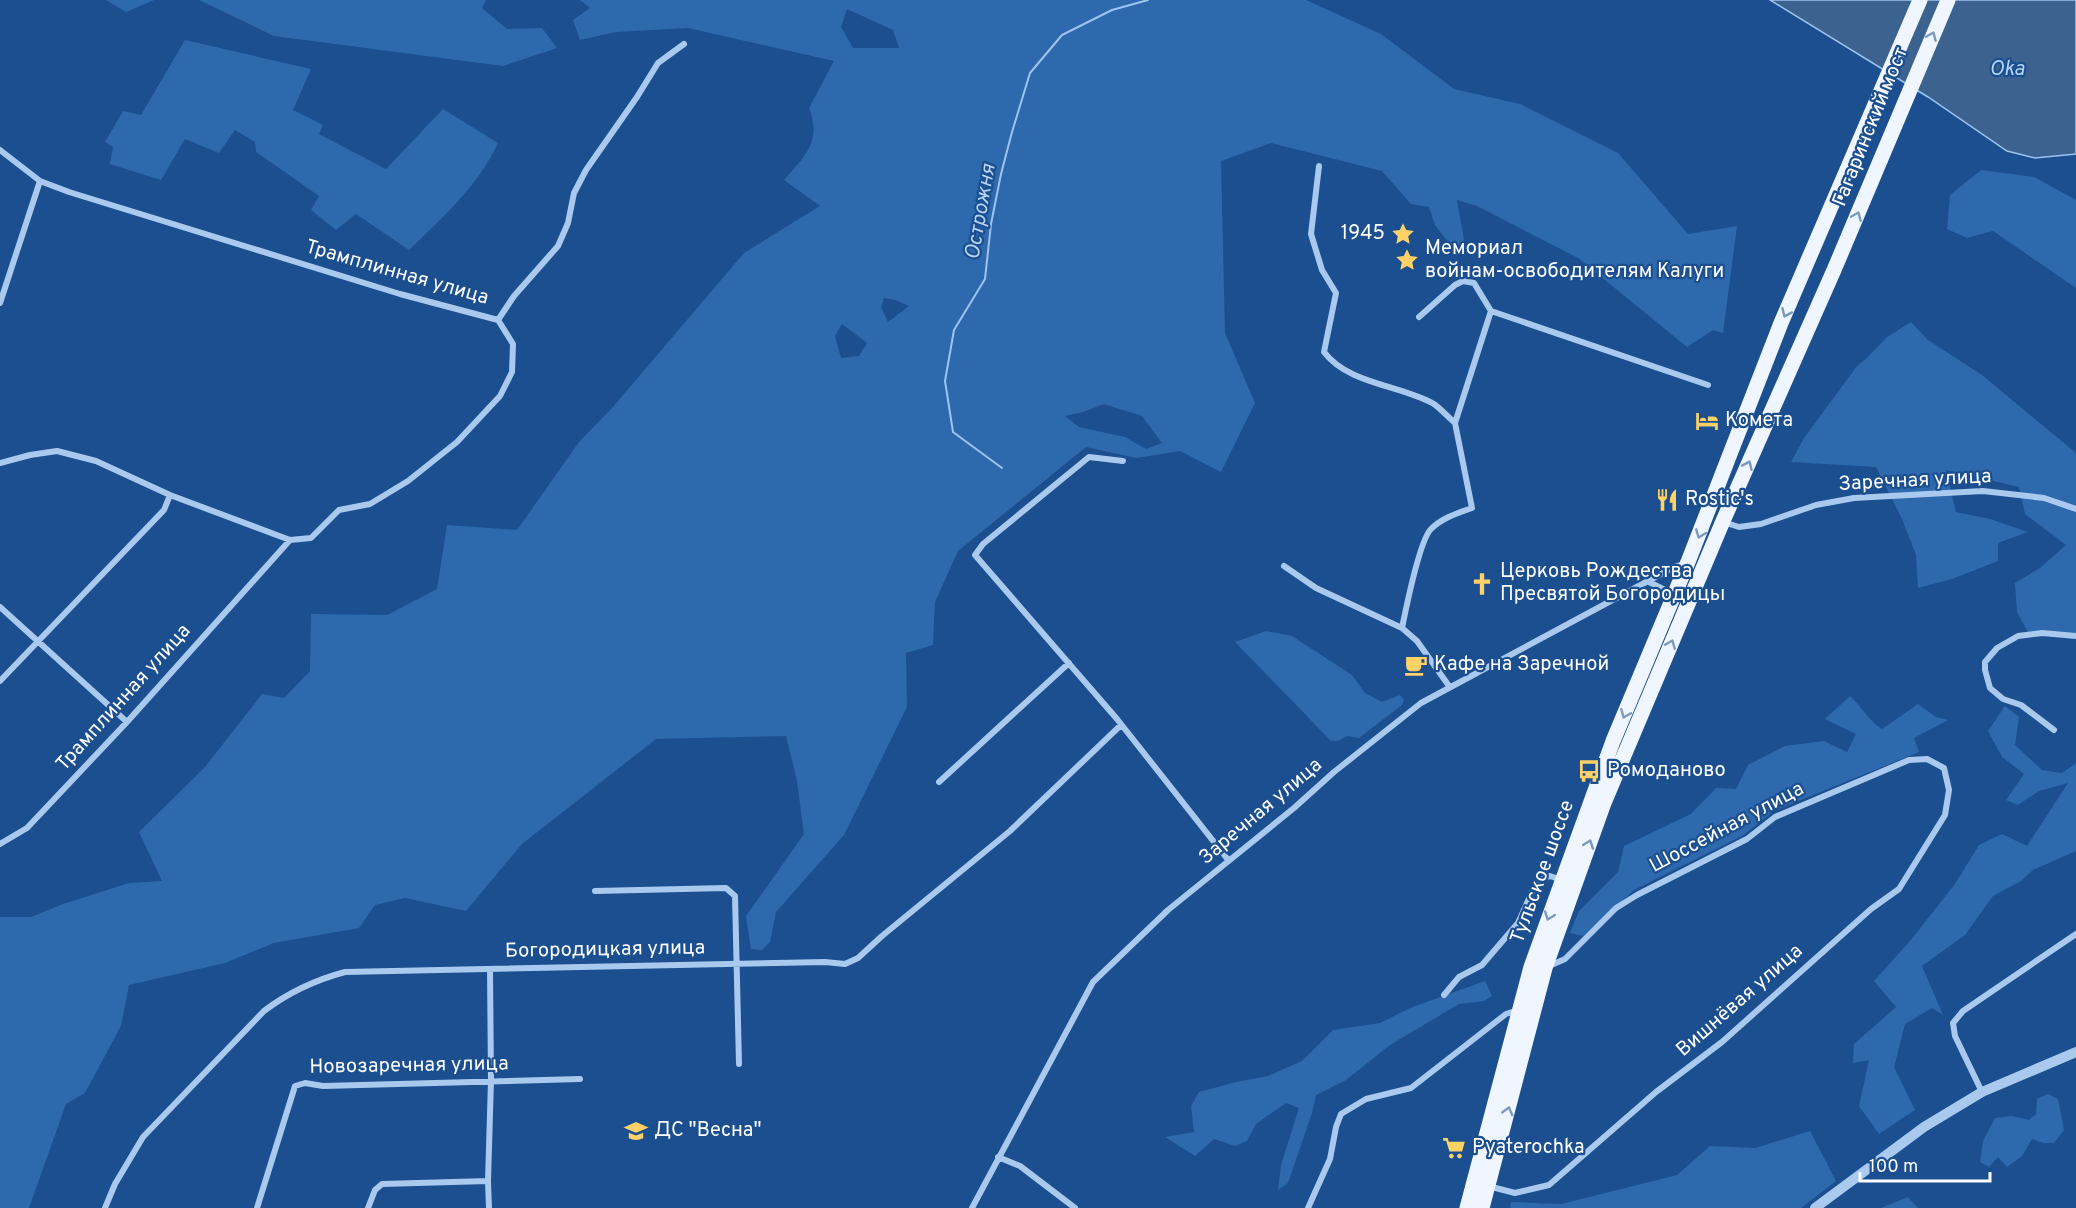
<svg xmlns="http://www.w3.org/2000/svg" width="2076" height="1208" font-family="Overpass,sans-serif">
	<rect width="100%" height="100%" fill="#1b4f8f"/>
	<path fill="#2e69ad" fill-rule="evenodd" d="M106,0H154L126,12Z
		M199,0H486L482,8L507,29L542,28L557,48L503,66L274,36Z
		M580,0H1306L1381,34L1454,89L1520,104L1618,153L1688,234L1737,226L1723,333L1713,330L1687,347L1578,258L1477,206L1457,200L1466,251L1458,255L1435,225L1429,207L1411,204L1382,171L1271,143L1221,161L1225,333L1255,403L1221,472L1180,451L1136,458L1086,447L958,551L935,602L933,645L906,653L907,707L844,835L776,912L770,942L762,950L751,949L746,916L804,834L797,781L786,736L656,739L522,844L466,911L405,898L375,905L359,928L274,943L225,963L129,985L121,1026L85,1093L66,1104L29,1208H0V917H31L63,904L129,883L162,881L139,832L205,767L262,694L284,698L310,671L311,614L387,615L437,589L447,525L517,530L579,442L612,408L744,253L820,206L784,180C805,156 822,141 809,108L834,61L688,28L616,32L580,40L573,20L590,8ZM847,9L893,30L899,48H853L841,27ZM884,298L895,300L909,306L888,322L881,307ZM842,324L867,343L859,356L841,358L835,336ZM1104,404L1142,416L1162,443L1146,449L1125,437L1079,427L1065,416L1083,412Z
		M185,40L311,69L293,110L323,125L319,134L386,169L443,109L498,143C478,186 443,217 409,250L356,214L336,230L311,210L319,196L256,152L255,142L235,130L219,153L185,139L161,180L110,164L113,147L105,142L123,111L141,115Z
		M1981,170L2034,177L2076,200V288L1993,231L1967,238L1947,229L1950,195Z
		M1911,322L1928,340L1982,375L2076,453V635L2029,634L2017,612L2015,583L2040,568L2066,545L2025,514L2019,487L1946,470L1956,512L1990,519L2028,532L1998,543V561L1952,579L1918,588L1916,555L1902,519L1876,467L1791,462L1804,438L1857,366L1866,359L1887,337Z
		M1266,631L1292,636L1352,675L1365,693L1382,702L1400,695L1404,700L1402,705L1359,738L1347,736L1338,741H1331L1235,642Z
		M1850,696C1861,706 1869,721 1882,729L1918,704L1936,717L1948,720L1914,738L1919,752L1774,811L1742,836L1634,890L1583,936L1570,933L1579,911L1618,872L1624,846L1691,814L1716,788L1736,789L1748,765L1785,746L1824,741L1847,752L1856,734L1825,719Z
		M2005,706L2019,717L2015,745L2042,770L2062,773L2076,763V851L2033,870L2021,881L1993,896L1965,935L1922,966L1943,1015L1932,1008L1905,1024L1894,1067L1915,1110L1879,1134L1859,1106L1869,1060L1853,1063L1854,1044L1896,1007L1874,981L1910,941L1955,884L1979,845L2002,834L2027,846L2068,783L2039,791L2018,805L2006,800L2024,774L2002,757L1988,731Z
		M1485,981L1492,996L1484,1001L1459,1004L1390,1045L1346,1080L1316,1095L1312,1113L1288,1183L1278,1190L1281,1165L1299,1108L1286,1103L1256,1124L1247,1141L1235,1146L1214,1139L1195,1156L1165,1137L1194,1132L1191,1106L1199,1092L1236,1082L1268,1076L1302,1061L1333,1030L1380,1023L1410,1008Z
		M2048,1094L2058,1099L2064,1130L2054,1143H2043L2032,1139L2022,1156L2007,1167L1998,1157L1989,1167L1980,1162L1983,1141L1995,1118L2012,1116L2029,1120L2036,1114L2037,1099Z
		M1810,1131L1836,1181L1801,1208H1510L1511,1202L1561,1204L1677,1175L1710,1146L1755,1148Z
		M1908,1197L1918,1208H1881Z"/>
	<path fill="#3c6290" stroke="#9cc4f0" stroke-width="1.5" d="M1770,0H2076V154L2035,158L2007,151L1928,97Z"/>
	<g fill="none" stroke-linecap="round" stroke-linejoin="round">
		<path stroke="#9cc4f0" stroke-width="2" d="M1002,468L953,432L945,381L954,330L985,279L991,224L1001,174L1012,132L1030,73L1062,35L1112,10L1148,0"/>
		<path stroke="#a9c9ee" stroke-width="6" d="M0,150L40,181L69,192L400,294L498,320L513,344L512,372L500,396L457,442L408,481L370,504L339,510L311,538L290,540L170,495L96,461L57,451L30,455L0,463
			M1319,166L1311,234L1322,270L1336,293L1324,352C1348,384 1400,385 1434,404C1441,409 1448,417 1455,423L1491,311L1474,283L1463,281L1455,285L1419,317
			M0,303L40,181
			M1491,311L1708,385
			M498,320L514,296L558,246L568,223L574,193L586,170L637,97L658,63L684,44
			M1123,461L1089,457L983,544L975,555L1117,719L1229,861
			M1723,522L1739,527L1761,524L1816,505L1854,498L1983,491L2044,498L2076,509
			M1284,566L1316,588L1402,628L1417,641L1449,686
			M1649,582L1667,591L1670,597
			M0,607L127,722
			M1402,628C1406,609 1419,541 1431,529C1442,518 1458,513 1472,508L1455,423
			M0,681L164,510L170,495
			M2054,730L2021,705L2003,699L1990,688L1985,670V662L1997,648L2018,636L2042,633L2076,636
			M939,782L1069,663
			M0,844L27,828L127,722L290,540
			M595,891L726,888L735,896L739,1064
			M1444,995L1459,977L1482,965L1518,923L1537,881L1550,876L1562,880
			M1982,1092L1955,1036L1953,1023L1963,1011L2076,934
			M998,1157L1020,1166L1075,1208
			M1488,1186L1515,1193L1549,1185L1656,1092L1722,1042L1871,909L1899,889L1945,815L1949,790L1944,768L1927,759L1909,760L1775,817L1747,839L1637,895L1616,908L1565,959L1547,967
			M105,1208L115,1184L143,1137L264,1011C289,992 315,980 345,972L825,962L845,964L858,958L882,936L1010,831L1121,725
			M257,1208L295,1086L305,1083L323,1086L580,1079
			M368,1208L375,1190L382,1184L488,1181
			M489,1208L488,1181L491,1080L490,969
			M972,1208L1093,982L1168,910L1294,808L1334,772L1421,703L1674,567L1685,564
			M1308,1208L1330,1159L1336,1127L1341,1114L1366,1099L1411,1088L1506,1014L1518,1010"/>
		<path stroke="#a9c9ee" stroke-width="10" d="M1815,1208L1924,1127L1982,1092L2076,1052"/>
		<path stroke="#f0f6ff" stroke-width="15" d="M1467,1208L1531,967L1613,741L1688,562L1781,323L1920,0
			M1482,1208L1545,968L1604,803L1723,521L1834,270L1948,0"/>
	</g>
	<defs><path id="oneway-chevron" d="M-2-3.5L2.5 0L-2 3.5" fill="none" stroke-width="1.6" stroke-linecap="round" stroke-linejoin="round" transform="scale(1.5)"/></defs>
	<g stroke="#7b9ac1">
		<use href="#oneway-chevron" transform="translate(1932 36) rotate(-67)"/>
		<use href="#oneway-chevron" transform="translate(1857 216) rotate(-67)"/>
		<use href="#oneway-chevron" transform="translate(1786 313) rotate(114)"/>
		<use href="#oneway-chevron" transform="translate(1748 465) rotate(-66)"/>
		<use href="#oneway-chevron" transform="translate(1700 534) rotate(111)"/>
		<use href="#oneway-chevron" transform="translate(1671 644) rotate(-67)"/>
		<use href="#oneway-chevron" transform="translate(1625 714) rotate(113)"/>
		<use href="#oneway-chevron" transform="translate(1589 844) rotate(-70)"/>
		<use href="#oneway-chevron" transform="translate(1549 916) rotate(110)"/>
		<use href="#oneway-chevron" transform="translate(1508 1111) rotate(-75)"/>
	</g>
	<defs>
		<g id="sight-bare" transform="scale(1.8)"><path d="M0-6L1.8-2.2L6-1.7L2.9 1.2L3.7 5.4L0 3.3L-3.7 5.4L-2.9 1.2L-6-1.7L-1.8-2.2Z" fill="#ffd166" stroke="#1b4f8f" stroke-width="2.5" paint-order="stroke"/></g>
		<g id="hotel-bare" transform="scale(1.8)"><path d="M-6-4.5h1.5V1H6V5H4.5V3h-9V5H-6ZM-4 0a1.8 1.8 0 1 1 3.6 0ZM.5 0V-2.5h3Q6-2.5 6 0Z" fill="#ffd166" stroke="#1b4f8f" stroke-width="2.5" paint-order="stroke"/></g>
		<g id="restaurant-bare" transform="scale(1.8)"><path d="M-5-6h1v4h1v-4h1v4h1v-4h1v5L-1.5 .5V6h-2V.5L-5-1ZM5-6V6H3V1.5H1.5Q1.5-4 5-6Z" fill="#ffd166" stroke="#1b4f8f" stroke-width="2.5" paint-order="stroke"/></g>
		<g id="church-bare" transform="scale(1.8)"><path d="M-1.2-6h2.4v3.5h3.3v2.4h-3.3V6h-2.4V-.1h-3.3v-2.4h3.3Z" fill="#ffd166" stroke="#1b4f8f" stroke-width="2.5" paint-order="stroke"/></g>
		<g id="cafe-bare" transform="scale(1.8)"><path d="M-5.5-4.5H6V0H3Q3 3.5 0 3.5H-2.5Q-5.5 3.5-5.5 0ZM3-3.2v2h1.7v-2ZM-6 4.5H4V6H-6Z" fill="#ffd166" stroke="#1b4f8f" stroke-width="2.5" paint-order="stroke"/></g>
		<g id="bus-bare" transform="scale(1.8)"><path d="M-5-6H5V4H4V6H2V4H-2V6H-4V4H-5ZM-3.5-4V0h7V-4ZM-3.5 1.2v1.5H-2V1.2ZM2 1.2v1.5H3.5V1.2Z" fill="#ffd166" stroke="#1b4f8f" stroke-width="2.5" paint-order="stroke"/></g>
		<g id="school-bare" transform="scale(1.8)"><path d="M0-5L7-2L0 1L-7-2ZM-4 1L0 2.5L4 1V4Q0 6-4 4Z" fill="#ffd166" stroke="#1b4f8f" stroke-width="2.5" paint-order="stroke"/></g>
		<g id="supermarket-bare" transform="scale(1.8)"><path d="M-6-5.5h2.5l.6 2H6L4.5 2H-2.5L-4.4-4H-6ZM-1.5 3.2a1.3 1.3 0 1 0 .1 0ZM3 3.2a1.3 1.3 0 1 0 .1 0Z" fill="#ffd166" stroke="#1b4f8f" stroke-width="2.5" paint-order="stroke"/></g>
	</defs>
	<g fill-rule="evenodd">
		<use href="#sight-bare" x="1403" y="234"/>
		<use href="#sight-bare" x="1407" y="260"/>
		<use href="#hotel-bare" x="1707" y="421"/>
		<use href="#restaurant-bare" x="1667" y="500"/>
		<use href="#church-bare" x="1482" y="584"/>
		<use href="#cafe-bare" x="1416" y="665"/>
		<use href="#bus-bare" x="1589" y="771"/>
		<use href="#school-bare" x="636" y="1131"/>
		<use href="#supermarket-bare" x="1454" y="1148"/>
	</g>
	<g text-anchor="middle" dominant-baseline="central" stroke-width="4.5" stroke-linejoin="round" paint-order="stroke">
		<g font-size="20" fill="#fff" stroke="#1b4f8f">
			<text transform="translate(1871 127) rotate(-68)">Гагаринский мост</text>
			<text transform="translate(397 273) rotate(16)">Трамплинная улица</text>
			<text transform="translate(1915 481) rotate(-3)">Заречная улица</text>
			<text transform="translate(124 698) rotate(-48)">Трамплинная улица</text>
			<text transform="translate(1261 812) rotate(-40)">Заречная улица</text>
			<text transform="translate(1727 828) rotate(-28)">Шоссейная улица</text>
			<text transform="translate(1543 872) rotate(-70)">Тульское шоссе</text>
			<text transform="translate(605 950) rotate(-1)">Богородицкая улица</text>
			<text transform="translate(1740 1001) rotate(-41)">Вишнёвая улица</text>
			<text transform="translate(409 1066) rotate(-1)">Новозаречная улица</text>
		</g>
		<g font-size="20" fill="#fff" stroke="#1b4f8f" text-anchor="start">
			<text x="1385" y="234" text-anchor="end">1945</text>
			<text x="1425" y="249">Мемориал<tspan x="1425" dy="23">войнам-освободителям Калуги</tspan></text>
			<text x="1725" y="421">Комета</text>
			<text x="1685" y="500">Rostic's</text>
			<text x="1500" y="572">Церковь Рождества<tspan x="1500" dy="23">Пресвятой Богородицы</tspan></text>
			<text x="1434" y="665">Кафе на Заречной</text>
			<text x="1607" y="771">Ромоданово</text>
			<text x="654" y="1131">ДС "Весна"</text>
			<text x="1472" y="1148">Pyaterochka</text>
		</g>
		<g font-size="21" font-style="italic" fill="#b5d3f5" stroke="#1b4f8f">
			<text x="2007" y="69">Oka</text>
			<text transform="translate(981 212) rotate(-80)">Острожня</text>
		</g>
	</g>
	<path d="M1860 1172v9h130v-9" fill="none" stroke="#ffffff" stroke-width="3"/>
	<text x="1869" y="1172" font-size="18" fill="#ffffff" stroke="#1b4f8f" stroke-width="4.5" paint-order="stroke">100 m</text>
</svg>
